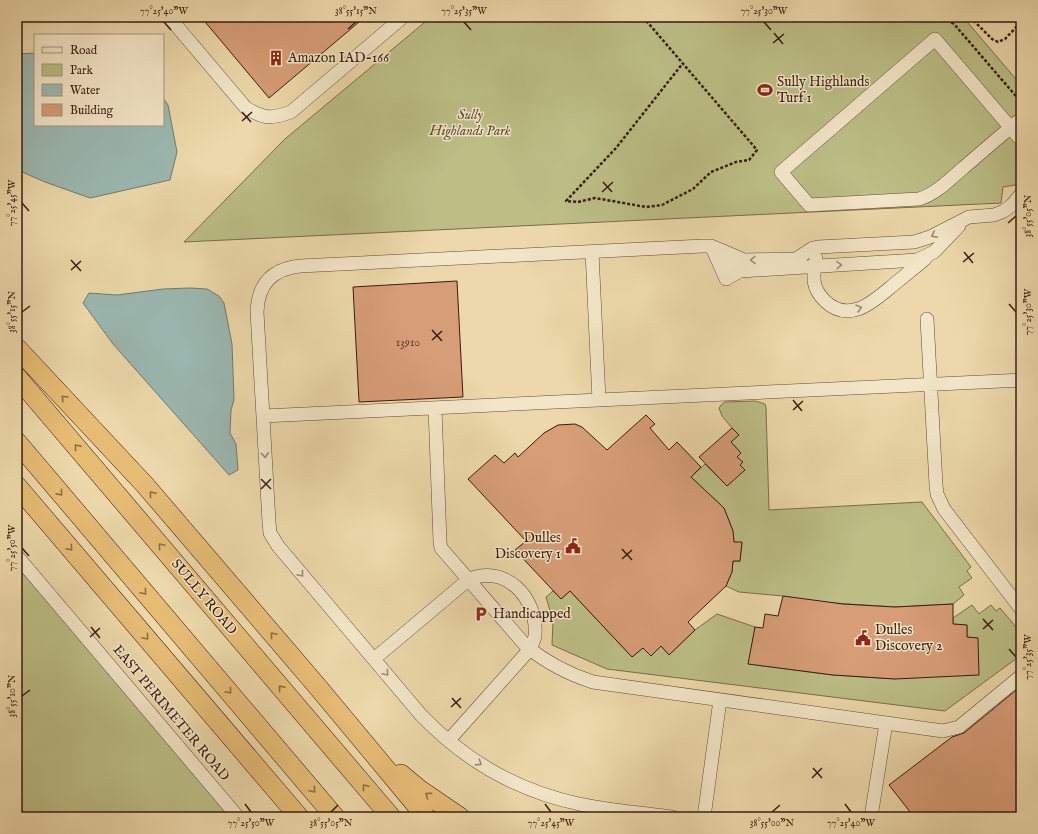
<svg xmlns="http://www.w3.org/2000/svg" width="1038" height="834" font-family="'IM FELL English',serif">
	<rect width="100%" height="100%" fill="#ecd8aa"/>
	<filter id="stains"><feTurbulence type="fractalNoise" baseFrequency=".005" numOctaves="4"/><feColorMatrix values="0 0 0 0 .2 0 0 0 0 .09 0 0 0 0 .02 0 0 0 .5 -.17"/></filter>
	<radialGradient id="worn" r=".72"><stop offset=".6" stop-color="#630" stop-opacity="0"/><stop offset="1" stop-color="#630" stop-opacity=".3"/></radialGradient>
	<path fill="#bcbe86" stroke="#7a6d4b" d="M431,17H963L1021,85V184L1003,187L1001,203L184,242L285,139Z
		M755,401L765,404L766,408L769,510L922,502L971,567L967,571L972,578L959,587L964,595L953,604L895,607L818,602L783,596L739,592L726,586L732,572L733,561H740L742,543L734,542L733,531L724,508L691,477L705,464L727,486L744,470L740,465L742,462L737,457L741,453L731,442L738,435L722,416L719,408L721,405L725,402Z
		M17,566L233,817H17Z
		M553,591L561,599L570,591L632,657L643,648L651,656L661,646L669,655L695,630L717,614L755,627L749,664L833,675L895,679L978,638L967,637V625L953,624V618L972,605L979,614L991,605L996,611L1000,608C1012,623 1030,637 1017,658L945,711L607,669L552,645L553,621L546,597Z"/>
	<path fill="#9bb8b1" stroke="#737a71" d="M35,53V125H163V98L168,105L177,152L170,180L90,198L45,182L22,172L17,167V54Z
		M190,288L207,289L219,296L224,303L232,344L234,400L231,410L230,433L236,444L238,470L229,475L113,344L83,303L89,293L117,295L163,289Z"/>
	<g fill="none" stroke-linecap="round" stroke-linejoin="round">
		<path stroke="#737a71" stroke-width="4" d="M17,245L19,246"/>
	</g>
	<path fill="#d69d77" stroke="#381c10" d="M201,17H365L269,98Z
		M457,281L463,397L359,402L353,287Z
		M646,415L655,424L650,428L669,450L677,442L701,467L691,477L724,508L733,531L734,542H742L740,561H733L732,572L726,586L688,622L695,630L669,655L661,646L651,656L643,648L632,657L570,591L561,599L515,550L526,541L468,479L495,455L504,463L515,453L518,457L544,433L558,425L575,424L582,427L607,450Z
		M732,428L739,435L731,442L741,453L737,457L743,462L740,465L745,470L727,486L699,457Z
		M783,596L843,604L895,607L953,604V624L967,625V637L978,638L979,675L895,679L833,675L748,664L755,627L763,628L765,614L778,616Z
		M1021,686V817H914L889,785L952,737L964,733Z"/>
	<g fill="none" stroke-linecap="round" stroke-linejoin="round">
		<g stroke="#654b36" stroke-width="14">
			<path id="minor" d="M169,17L246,108C265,119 271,119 291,112L403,17
				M1021,119C1001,135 982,152 962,169C949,180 936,194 919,199L809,205L781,172L935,39L1010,127L1021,140
				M713,250L726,279L740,271
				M592,252L599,400
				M720,254L740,271L917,260L934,252L959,226
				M816,258C813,277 811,287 825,301C849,324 873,302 892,286C903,277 914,268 925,259
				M927,319L936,485L937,494L944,509L1021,609
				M435,408L440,542L441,548L526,646C547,663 568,674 593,682L943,731L959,727L1021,676
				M263,416L1021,380
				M17,556L238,817
				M374,659L468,580C505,563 538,598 535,635C535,639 532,644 530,649L449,740
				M672,817C641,813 609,810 579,804C518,791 464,760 421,715L278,546L270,533L269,522L257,312C258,284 272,269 300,266L703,246H711L744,260L796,259L813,248L818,247L914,242L930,237L969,217L994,215L1004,211L1012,205L1021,194
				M704,817L720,700
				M871,817L886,723"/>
		</g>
		<g stroke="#381c10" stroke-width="20">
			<path id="highway" d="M17,348L145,485L317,686L426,817
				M17,377L391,817
				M17,442L335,817
				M17,486L299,817
				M401,774L419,789L460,817"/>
		</g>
		<path stroke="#381c10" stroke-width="2.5" stroke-dasharray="3 2" stroke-linecap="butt" d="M643,17L757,150L749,160L736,162L711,172L693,189L662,205L646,207L595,198L578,202L566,201L616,148L683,63
			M943,17L954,24L1021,102
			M970,17L992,39L998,42L1005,39L1021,22
			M926,20L931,17"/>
		<use href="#minor" stroke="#f3e6c8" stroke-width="13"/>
		<use href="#highway" stroke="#e6bc75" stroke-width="19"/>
	</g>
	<defs><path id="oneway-chevron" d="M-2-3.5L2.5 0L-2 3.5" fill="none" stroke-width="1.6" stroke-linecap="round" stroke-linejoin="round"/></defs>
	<g stroke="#9f8b75">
		<use href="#oneway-chevron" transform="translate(934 235) rotate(154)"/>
		<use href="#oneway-chevron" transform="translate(753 260) rotate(179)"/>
		<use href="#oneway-chevron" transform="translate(839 265) rotate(-3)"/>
		<use href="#oneway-chevron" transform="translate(859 308) rotate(-16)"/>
		<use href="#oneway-chevron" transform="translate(265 455) rotate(86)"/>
		<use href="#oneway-chevron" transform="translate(301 574) rotate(50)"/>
		<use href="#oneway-chevron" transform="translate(386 673) rotate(50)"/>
		<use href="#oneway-chevron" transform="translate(479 763) rotate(33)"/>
	</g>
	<g stroke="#8f6c42">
		<use href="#oneway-chevron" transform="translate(64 398) rotate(-133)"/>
		<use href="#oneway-chevron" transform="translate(77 447) rotate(-130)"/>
		<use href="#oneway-chevron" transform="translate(60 493) rotate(50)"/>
		<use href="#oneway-chevron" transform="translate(152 494) rotate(-130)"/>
		<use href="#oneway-chevron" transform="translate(161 546) rotate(-130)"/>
		<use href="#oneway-chevron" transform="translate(70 548) rotate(49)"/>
		<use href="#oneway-chevron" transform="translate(144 592) rotate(50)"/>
		<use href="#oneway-chevron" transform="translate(273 635) rotate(-130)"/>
		<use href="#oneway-chevron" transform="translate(146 637) rotate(50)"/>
		<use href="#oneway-chevron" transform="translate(281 688) rotate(-131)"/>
		<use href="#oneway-chevron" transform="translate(229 691) rotate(50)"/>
		<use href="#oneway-chevron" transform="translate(365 787) rotate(-130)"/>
		<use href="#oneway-chevron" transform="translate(313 790) rotate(50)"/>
		<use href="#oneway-chevron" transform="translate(428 795) rotate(-144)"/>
	</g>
	<path fill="none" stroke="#381c10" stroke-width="1.5" d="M164,22L171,30M464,22L471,30M764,22L771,30M348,29L356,22M774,33L783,44M773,43L784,34M242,112L251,122M242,121L252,112M603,182L612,192M602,192L613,182M22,203L29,211M1008,223L1016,216M964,252L973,263M71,260L81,271M963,262L974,253M71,270L81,261M1009,304L1016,312M22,312L30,306M432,330L442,341M432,340L442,331M793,400L802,411M793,410L803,401M261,479L271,489M261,489L271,479M22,548L29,556M622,549L632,560M622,559L632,550M983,619L993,630M91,627L100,638M983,629L993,620M90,637L100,628M1009,649L1016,657M22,696L30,690M452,698L461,708M451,707L461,698M813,768L822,778M812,778L822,768M245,804L251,812M545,804L551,812M845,804L851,812M331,812L338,805M772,812L780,805"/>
	<defs>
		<g id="building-bare" transform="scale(1.2)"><path d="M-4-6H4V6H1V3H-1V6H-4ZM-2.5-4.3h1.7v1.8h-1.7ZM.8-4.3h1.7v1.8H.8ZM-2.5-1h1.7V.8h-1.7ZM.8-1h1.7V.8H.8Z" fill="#8f2418" stroke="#f3e6c8" stroke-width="2.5" paint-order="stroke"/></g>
		<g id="stadium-bare" transform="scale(1.2)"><path d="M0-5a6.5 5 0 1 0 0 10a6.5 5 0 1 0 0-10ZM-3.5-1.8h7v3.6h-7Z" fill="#8f2418" stroke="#f3e6c8" stroke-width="2.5" paint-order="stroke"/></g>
		<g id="civic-bare" transform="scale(1.2)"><path d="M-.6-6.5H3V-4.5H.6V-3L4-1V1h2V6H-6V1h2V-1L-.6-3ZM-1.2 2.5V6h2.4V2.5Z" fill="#8f2418" stroke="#f3e6c8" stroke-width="2.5" paint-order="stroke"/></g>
		<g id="parking-bare" transform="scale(1.2)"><path d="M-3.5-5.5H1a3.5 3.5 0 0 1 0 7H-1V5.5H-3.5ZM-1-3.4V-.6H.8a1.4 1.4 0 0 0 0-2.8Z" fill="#8f2418" stroke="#f3e6c8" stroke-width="2.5" paint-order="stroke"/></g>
	</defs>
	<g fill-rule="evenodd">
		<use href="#building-bare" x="276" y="58"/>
		<use href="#stadium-bare" x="765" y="90"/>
		<use href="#civic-bare" x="573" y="546"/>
		<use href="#parking-bare" x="481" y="614"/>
		<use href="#civic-bare" x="863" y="638"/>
	</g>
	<g text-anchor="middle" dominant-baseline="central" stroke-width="3" stroke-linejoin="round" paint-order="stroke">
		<g font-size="12" fill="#603c2a">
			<text x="408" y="342">13910</text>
		</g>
		<g font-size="14" fill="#381c10" stroke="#f3e6c8" text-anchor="start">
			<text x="288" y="58">Amazon IAD-166</text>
			<text x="777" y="82">Sully Highlands<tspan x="777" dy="16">Turf 1</tspan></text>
			<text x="561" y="538" text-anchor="end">Dulles<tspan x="561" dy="16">Discovery 1</tspan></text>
			<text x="493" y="614">Handicapped</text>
			<text x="875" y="630">Dulles<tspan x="875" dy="16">Discovery 2</tspan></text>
		</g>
		<g font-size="14" font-style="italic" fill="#604d33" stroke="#f3e6c8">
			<text x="470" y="115">Sully<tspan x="470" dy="16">Highlands Park</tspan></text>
		</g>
		<g font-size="14" fill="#381c10" stroke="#f3e6c8">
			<text transform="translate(204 597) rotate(50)">SULLY ROAD</text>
			<text transform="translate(171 713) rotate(50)">EAST PERIMETER ROAD</text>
		</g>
	</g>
	<rect width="1038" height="834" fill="none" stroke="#ecd8aa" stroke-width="44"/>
	<rect x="34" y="34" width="130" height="92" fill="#f3e6c8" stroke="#a8957e"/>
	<rect x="42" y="47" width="20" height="6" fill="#f3e6c8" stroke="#a8957e"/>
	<text x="70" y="54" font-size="12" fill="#381c10">Road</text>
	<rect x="42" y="64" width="20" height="12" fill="#bcbe86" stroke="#a8957e"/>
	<text x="70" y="74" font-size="12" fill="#381c10">Park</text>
	<rect x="42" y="84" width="20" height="12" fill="#9bb8b1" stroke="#a8957e"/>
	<text x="70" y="94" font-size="12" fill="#381c10">Water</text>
	<rect x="42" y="104" width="20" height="12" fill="#d69d77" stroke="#a8957e"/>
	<text x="70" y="114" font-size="12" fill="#381c10">Building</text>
	<rect x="22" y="22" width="994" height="790" fill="none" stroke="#381c10" stroke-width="1.5"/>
	<g font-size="10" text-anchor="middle" fill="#381c10">
		<text x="164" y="14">77°25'40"W</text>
		<text x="356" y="14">38°55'15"N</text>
		<text x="464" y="14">77°25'35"W</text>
		<text x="764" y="14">77°25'30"W</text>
		<text transform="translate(11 203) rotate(-90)" y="4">77°25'45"W</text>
		<text transform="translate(1027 216) rotate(-90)" y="4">38°55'05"N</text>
		<text transform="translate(1027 312) rotate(-90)" y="4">77°25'30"W</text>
		<text transform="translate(11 312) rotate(-90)" y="4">38°55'15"N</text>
		<text transform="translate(11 548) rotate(-90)" y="4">77°25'50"W</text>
		<text transform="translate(1027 657) rotate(-90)" y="4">77°25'35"W</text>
		<text transform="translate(11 696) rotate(-90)" y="4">38°55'10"N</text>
		<text x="251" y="826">77°25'50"W</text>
		<text x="331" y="826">38°55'05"N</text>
		<text x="551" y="826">77°25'45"W</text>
		<text x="772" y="826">38°55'00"N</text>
		<text x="851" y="826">77°25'40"W</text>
	</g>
	<rect width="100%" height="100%" filter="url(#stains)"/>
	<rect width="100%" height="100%" fill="url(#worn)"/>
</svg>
